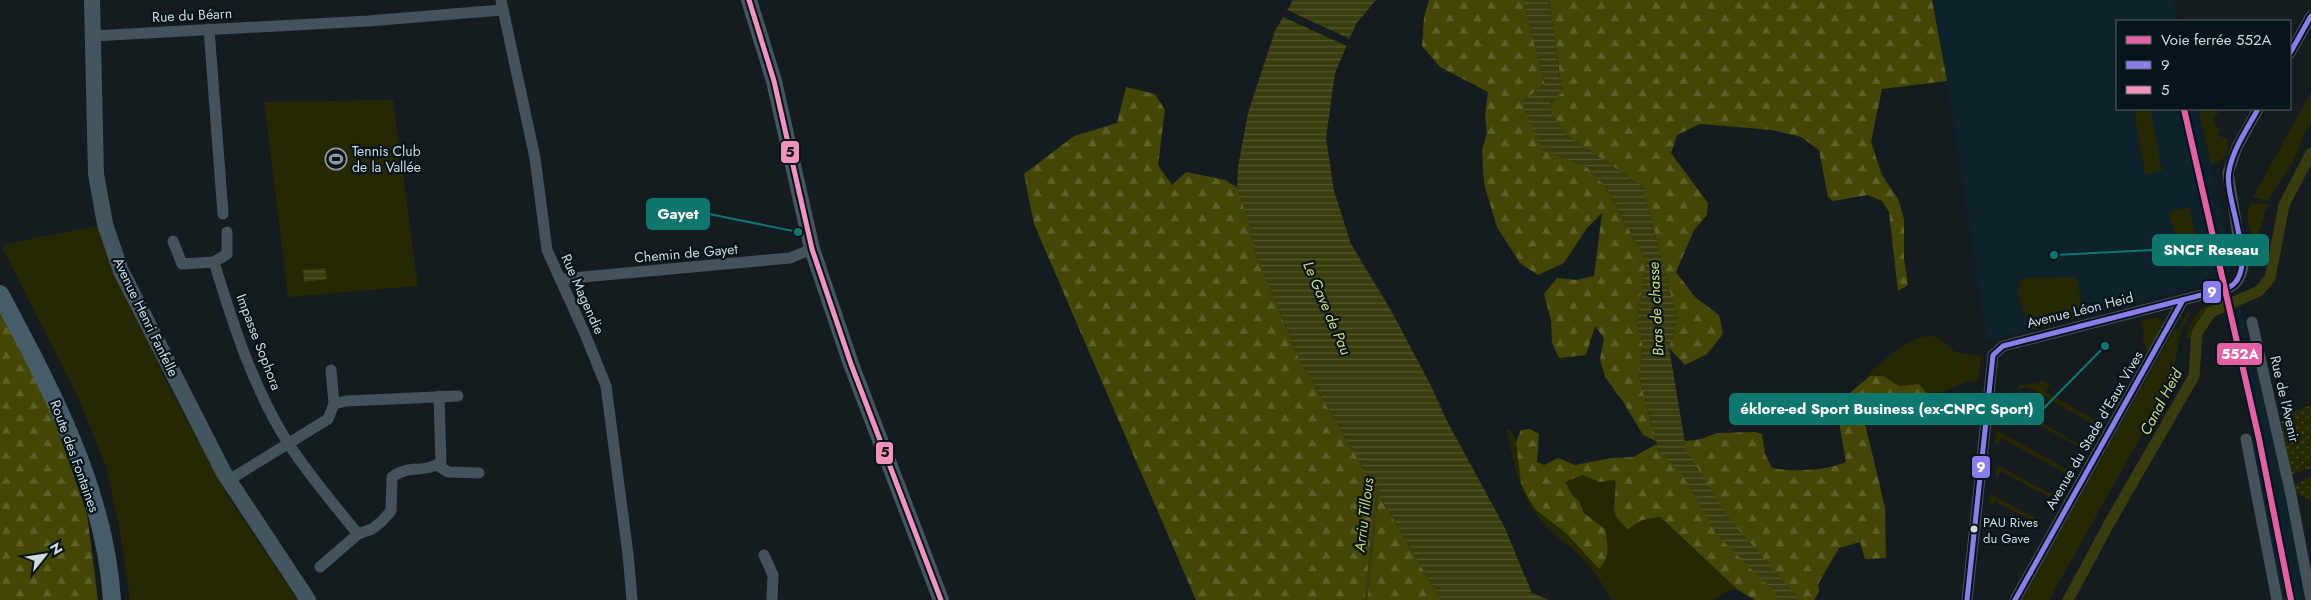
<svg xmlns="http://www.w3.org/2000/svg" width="2311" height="600" font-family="Jost,sans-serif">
	<defs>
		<pattern id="forest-firs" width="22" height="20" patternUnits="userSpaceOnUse" patternTransform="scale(1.25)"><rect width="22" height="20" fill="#434605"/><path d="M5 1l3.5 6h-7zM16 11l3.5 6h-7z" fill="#5d6029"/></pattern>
		<pattern id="garden-dots" width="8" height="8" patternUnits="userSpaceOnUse" patternTransform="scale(1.25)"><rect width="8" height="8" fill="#262804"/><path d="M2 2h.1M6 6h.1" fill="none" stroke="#444728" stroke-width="1.8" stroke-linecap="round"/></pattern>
		<pattern id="water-rules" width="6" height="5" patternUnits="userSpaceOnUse" patternTransform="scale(1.25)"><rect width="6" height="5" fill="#393c0c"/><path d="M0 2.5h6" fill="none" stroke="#55582f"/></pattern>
	</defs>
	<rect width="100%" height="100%" fill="#141c20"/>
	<path fill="#0e222c" d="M1932,0H2174L2178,21H2117V109H2198L2232,258L2231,267L2228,274L2206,285L1987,341L1947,81Z
		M2237,294L2263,394L2301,575L2300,582L2303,600H2283L2253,438L2221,299Z"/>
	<path fill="#262804" d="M2311,92V124L2305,131L2295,158L2268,201L2253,197Z
		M393,100L418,286L288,297L264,102Z
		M2134,109H2151L2162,171L2145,175Z
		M2198,109H2217L2218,114L2213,115L2216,128H2221L2217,134L2228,140L2226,143L2229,148L2222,160L2211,165Z
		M2252,203L2268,204L2256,241H2254C2250,228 2243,214 2252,203Z
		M2189,207L2203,264L2183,269L2169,212Z
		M97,226L166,381L228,497L298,600H130L119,526L106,466L77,395L3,249L5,244Z
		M2076,277L2085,316L2033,330C2025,320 2010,286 2024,278Z
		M2213,303L2215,309C2205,313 2196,330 2195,340L2186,338C2191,322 2195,308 2213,303Z
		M2188,312L2190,314L2181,331L2171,383L2049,600H2021L2175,328L2178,329Z
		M2156,317L2166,323L2148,354L2142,337L2145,336L2140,321Z
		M1928,336L1938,337L1955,352L1981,356L1978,382L1968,381L1930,397L1919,384L1899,386L1883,376H1870L1869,373C1887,359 1906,338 1928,336Z
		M2043,381L2050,385L2046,392L2097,421L2094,425L2028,387L2017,390L2019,386Z
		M2005,402L2082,446L2081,448L2014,411L2009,418L2003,414Z
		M1506,429L1512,431L1516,443L1521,483L1545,518L1568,535L1599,569C1611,558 1608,545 1605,530L1584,513L1579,501L1573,496L1564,482L1583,475L1599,482L1615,480L1616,492L1612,502L1628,529L1642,520L1659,517L1737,589L1726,592L1713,600H1612C1602,585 1594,569 1581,557C1562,539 1543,528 1530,505C1516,482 1513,455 1506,429Z
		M1996,430L2069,470L2067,474L2001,438L1998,444L1995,443Z
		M1997,465L2055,496L2053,499L2000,471L1998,477L1995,476Z
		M1990,494L2041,521L2039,525L1995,501L1992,505L1989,504Z"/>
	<path fill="url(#forest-firs)" d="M1429,0H1523L1545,84L1523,101L1544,150L1587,167L1606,187L1646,261L1637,320L1643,346L1639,376L1656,441L1643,435L1624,403L1605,377L1600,359L1604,338L1595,326L1586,355L1559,358L1552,343L1551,320L1544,294L1557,278L1577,280L1594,276L1602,213L1587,228L1564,263L1538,275L1520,263L1497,227L1484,184L1482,150L1487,133L1485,115L1488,92L1440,67L1422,46L1424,17Z
		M1549,0H1932L1947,81L1882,89L1871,142L1882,175L1898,199L1904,219V258L1908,285L1898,291L1889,212L1882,201L1868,195L1833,201L1828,197L1819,150L1801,137L1772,130L1700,124L1677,135L1671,153L1708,203L1707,215L1694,230L1676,272L1695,297L1719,315L1723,334L1707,354L1685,365L1669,348L1677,319L1643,187L1565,134L1552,114L1551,104L1562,91Z
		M1126,87L1155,94L1165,110L1158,165L1172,185L1186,172L1225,180L1237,187L1249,222L1257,257L1299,359L1441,600H1196L1034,224L1024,174L1074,136L1117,123Z
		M0,310L46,396L87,514L98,600H0Z
		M1870,376H1883L1899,386L1919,384L1930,397L1864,420L1885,507L1886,558L1865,559L1860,542L1839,548L1818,584L1819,592L1814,600H1755L1738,590L1660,517L1642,520L1628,529C1605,510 1618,503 1615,480L1599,482L1583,475L1565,482L1573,496L1579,501L1584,513L1605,529C1608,545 1611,557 1599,569L1568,535L1536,510L1528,498L1521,483L1516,443L1521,430L1530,429L1539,434L1537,462L1544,465L1558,458L1575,465L1611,458L1633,457L1655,445L1701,439L1717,433L1755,432L1762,434L1765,454L1772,468C1796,472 1823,471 1846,462L1839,422L1845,397Z"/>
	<path fill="url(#garden-dots)" d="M2311,404V468L2292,475L2280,423L2285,417Z
		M2311,477V501L2296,493L2294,485Z"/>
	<path fill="url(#water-rules)" d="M1293,0H1376L1356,24L1335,73L1326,138L1334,191L1351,244L1392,312L1431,386L1447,421L1504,526L1532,593L1549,600H1441L1299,359L1257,257L1249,222L1237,188L1238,167L1248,113L1275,31Z
		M1523,0H1549L1562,92L1551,103L1552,114L1565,134L1643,187L1677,319L1669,348L1686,449L1728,517L1800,600H1778L1775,593L1717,535L1680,471L1659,452L1639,376L1643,346L1637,320L1646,261L1606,187L1587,167L1543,150L1526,113L1523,101L1545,84Z
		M325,268L327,279L304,282L303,270Z"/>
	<path fill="#141c20" d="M1285,9L1352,40L1349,47L1281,16Z"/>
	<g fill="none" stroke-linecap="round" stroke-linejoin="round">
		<path stroke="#393c0c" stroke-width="3" d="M1366,600L1378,486"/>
		<path stroke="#393c0c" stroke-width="11" d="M2068,600L2110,522L2194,376L2197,333L2211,312L2259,291L2270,278L2284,205L2311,153"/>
		<path stroke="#44535b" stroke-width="11" d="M501,0L535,158L547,250L585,334L606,386L628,554L632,600
			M209,29L223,214
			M93,36L368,21L502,10
			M2290,53L2311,16
			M227,232V254L214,262C233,324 253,388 288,443C309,475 334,505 358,534
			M173,241L182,264L214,262
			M561,279L790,258L812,249
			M2252,322L2291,495L2311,600
			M334,404L346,401L458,396
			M2246,439L2277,600
			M437,465L448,472L479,473
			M229,480L328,419L334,404L331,370
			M764,555L773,575L772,600
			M320,567L358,534L372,529L381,522L391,511L392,477C409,464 425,474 441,462L439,396
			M1967,600L1993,355L2003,346L2225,289C2237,286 2241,277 2243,266L2228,173L2237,147L2258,109
			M2015,600L2183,300"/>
		<path stroke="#435660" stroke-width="16" d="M92,0L96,174L105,224L121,271L224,473L308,600
			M749,0L774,81L812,249L851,364L941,600"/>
		<path stroke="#465d69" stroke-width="18" d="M0,294C51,389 105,490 112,600"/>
		<g stroke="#06141b" stroke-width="9">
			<path id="bus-1" d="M2290,53L2311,16
				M1967,600L1993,355L2003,346L2225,289C2264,276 2223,200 2229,171C2233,149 2247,129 2258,109
				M2015,600L2183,300"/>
		</g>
		<g stroke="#06141b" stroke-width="9">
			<path id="bus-2" d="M749,0L774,81L812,249L851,364L941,600"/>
		</g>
		<use href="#bus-1" stroke="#8a7eea" stroke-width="5"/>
		<use href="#bus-2" stroke="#f193bd" stroke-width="5"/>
		<g stroke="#06141b" stroke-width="10">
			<path id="rail-1" d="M2184,109L2259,439L2291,600"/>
		</g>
		<use href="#rail-1" stroke="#e460a4" stroke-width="6"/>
	</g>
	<defs>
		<g id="stadium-ring" transform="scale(1.125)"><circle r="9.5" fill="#06141b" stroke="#8e989c" stroke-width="1.5"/><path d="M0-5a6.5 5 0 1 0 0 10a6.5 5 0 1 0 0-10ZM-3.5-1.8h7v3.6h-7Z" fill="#8e989c"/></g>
	</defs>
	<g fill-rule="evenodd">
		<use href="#stadium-ring" x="336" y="159"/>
	</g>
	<circle fill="#d0dadf" stroke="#06141b" stroke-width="2" cx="1974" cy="529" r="4.5"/>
	<g text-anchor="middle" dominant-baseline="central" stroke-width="4.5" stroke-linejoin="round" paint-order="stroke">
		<g font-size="13" fill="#d0dadf" stroke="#06141b" text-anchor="start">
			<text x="1983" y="522">PAU Rives<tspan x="1983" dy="16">du Gave</tspan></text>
		</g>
		<g font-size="14" fill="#d0dadf" stroke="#06141b">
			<text transform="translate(192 15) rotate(-3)">Rue du Béarn</text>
			<text transform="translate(686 253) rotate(-5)">Chemin de Gayet</text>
			<text transform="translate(583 294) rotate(66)">Rue Magendie</text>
			<text transform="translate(2080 310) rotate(-14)">Avenue Léon Heid</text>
			<text transform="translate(146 317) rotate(64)">Avenue Henri Fanfelle</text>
			<text transform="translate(259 342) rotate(69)">Impasse Sophora</text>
			<text transform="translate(2285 399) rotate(77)">Rue de l'Avenir</text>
			<text transform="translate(2094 430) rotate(-60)">Avenue du Stade d'Eaux Vives</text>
			<text transform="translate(75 456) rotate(70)">Route des Fontaines</text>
		</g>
		<g font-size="14" fill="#d0dadf" stroke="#06141b" text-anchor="start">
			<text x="352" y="151">Tennis Club<tspan x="352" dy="16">de la Vallée</tspan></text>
		</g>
		<g font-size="15" font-style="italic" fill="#d3d97a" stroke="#06141b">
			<text transform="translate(1327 308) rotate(67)">Le Gave de Pau</text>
			<text transform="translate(1656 309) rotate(-93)">Bras de chasse</text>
			<text transform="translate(2161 402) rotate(-62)">Canal Heïd</text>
			<text transform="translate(1364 515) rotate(-83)">Arriu Tillous</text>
		</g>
	</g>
	<path fill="none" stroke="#0f766e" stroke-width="2" d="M798 232L709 214M2054 255L2153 250M2105 346L2043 409"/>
	<g fill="#0f766e" stroke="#06141b" stroke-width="2">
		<circle cx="798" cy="232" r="5"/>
		<circle cx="2054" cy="255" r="5"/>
		<circle cx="2105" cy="346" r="5"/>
	</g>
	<g fill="#0f766e" stroke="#0f766e" stroke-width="2">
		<rect x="647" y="199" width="62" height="30" rx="5"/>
		<rect x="2153" y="235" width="115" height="30" rx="5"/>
		<rect x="1730" y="394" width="313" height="30" rx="5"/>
	</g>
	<g font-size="15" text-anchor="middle" font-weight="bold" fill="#fff">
		<text x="678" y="219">Gayet</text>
		<text x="2211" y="255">SNCF Reseau</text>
		<text x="1887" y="414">éklore-ed Sport Business (ex-CNPC Sport)</text>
	</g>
	<g stroke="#06141b" stroke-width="2">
		<rect x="780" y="140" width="20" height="24" rx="5" fill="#f193bd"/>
		<rect x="2202" y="280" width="20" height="24" rx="5" fill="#8a7eea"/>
		<rect x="2216" y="342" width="47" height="24" rx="5" fill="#e460a4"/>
		<rect x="875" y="441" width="19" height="24" rx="5" fill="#f193bd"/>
		<rect x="1971" y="455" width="20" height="24" rx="5" fill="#8a7eea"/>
	</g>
	<g font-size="14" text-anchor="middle" font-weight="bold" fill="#fff">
		<text x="2212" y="297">9</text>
		<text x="2240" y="359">552A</text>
		<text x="1981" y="472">9</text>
	</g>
	<g font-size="14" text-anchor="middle" font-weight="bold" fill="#111">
		<text x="790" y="157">5</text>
		<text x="885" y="457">5</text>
	</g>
	<rect x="2116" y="20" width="175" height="90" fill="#06141b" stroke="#576369"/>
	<rect x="2126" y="36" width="25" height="8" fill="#e460a4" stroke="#576369"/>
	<text x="2161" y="45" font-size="15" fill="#d0dadf">Voie ferrée 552A</text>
	<rect x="2126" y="61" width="25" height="8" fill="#8a7eea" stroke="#576369"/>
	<text x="2161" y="70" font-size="15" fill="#d0dadf">9</text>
	<rect x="2126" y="86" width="25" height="8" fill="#f193bd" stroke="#576369"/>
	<text x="2161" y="95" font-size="15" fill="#d0dadf">5</text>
	<g transform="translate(45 555) rotate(60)" stroke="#06141b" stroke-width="4" paint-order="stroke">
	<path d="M0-4L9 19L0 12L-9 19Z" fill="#d0dadf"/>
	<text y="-8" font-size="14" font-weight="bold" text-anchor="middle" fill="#d0dadf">N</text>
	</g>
</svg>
